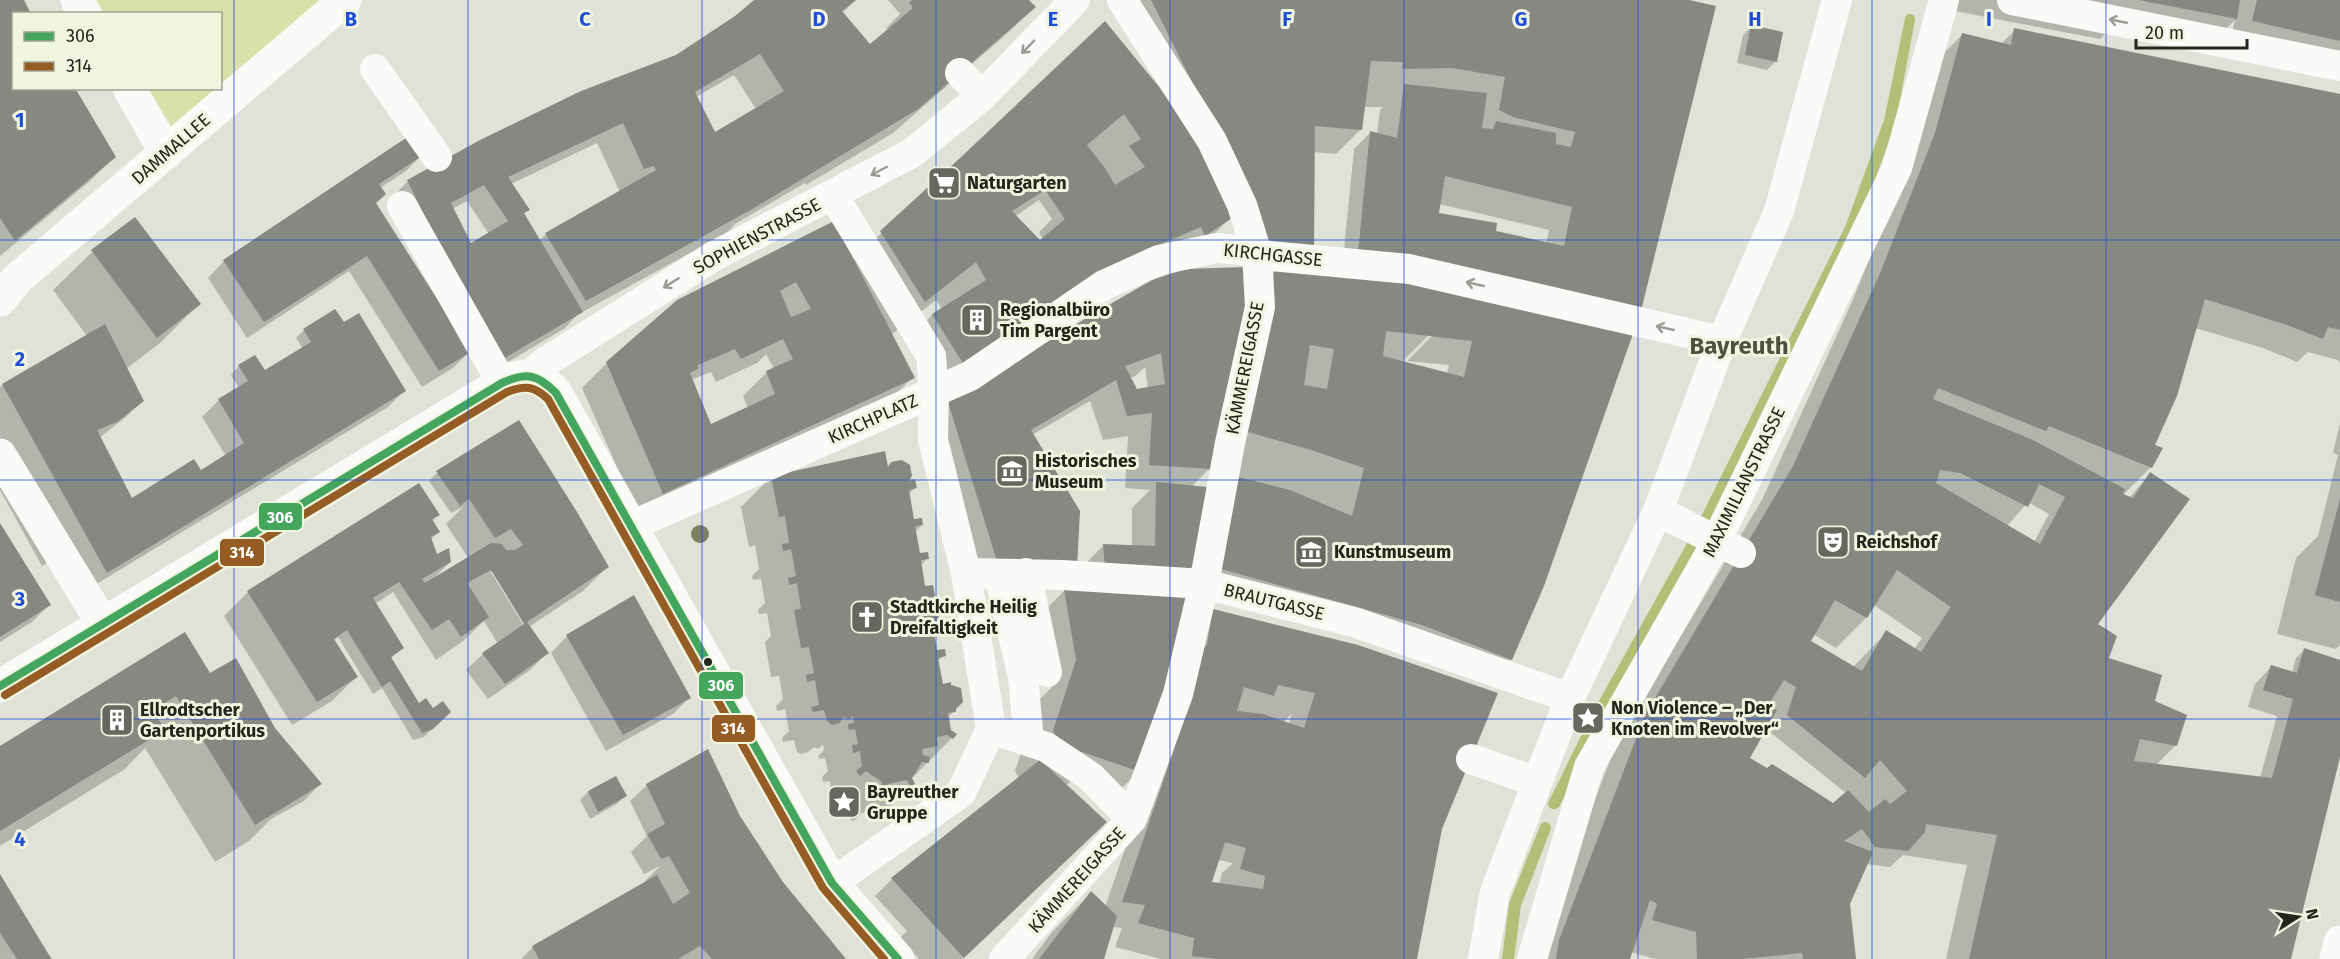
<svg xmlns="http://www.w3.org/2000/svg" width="2340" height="959" font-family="'Fira Sans',sans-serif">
	<rect width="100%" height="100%" fill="#e0e2d8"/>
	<path fill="#d7e1a8" d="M96,0H337L173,128L149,89L220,88V14L105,13Z"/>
	<path fill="#0003" fill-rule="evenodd" d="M0,0H22L14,14V88L114,157L90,181L0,256Z
		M756,0H856L842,13L870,46L889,31L886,28L900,14L888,0H1027L1034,7L1010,31L893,133L806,185L805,183L735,224L728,232L577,315L565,328L486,375L391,198L408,181L677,56L736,18ZM734,75L756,109L715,134L696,97ZM597,143L620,192L546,234L539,241L523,214L528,209L511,184ZM467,201L489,234L470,245L452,209Z
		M1128,0H1682L1714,7L1640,310L1620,330L1632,332L1543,586L1511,659L1487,683L1397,649L1197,593L1214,502L1238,478L1208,470L1191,487L1206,489L1192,569L1167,594L1186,595L1168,687L1183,671L1190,635L1214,611L1358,646L1496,694L1441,829L1416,959H1161L1115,947L1122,928L1112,927L1103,959H1032L1052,932L1091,893L1105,907L1151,773L1142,771L1144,763H1142L1139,771L1115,795L1072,780L1066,786L1105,822L962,959H919L900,938L907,931L875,896L892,879L1000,794L1031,832L1033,830L1003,792L1019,779L1015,771L1038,701L1053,686L1041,614L1065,590L1081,591L1080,569L1104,545L1132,546V508L1150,490L1125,488L1128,436L1103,440L1090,401L1032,435L1079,511L1075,567L1059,584H983L932,420L949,404L1094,315L1153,282L1186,271L1244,268L1246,304L1220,409L1212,451L1228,436L1244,365L1251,358L1258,286L1274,270L1375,279L1376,273L1342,270L1354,149L1370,133L1377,134L1380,110L1383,107H1364L1361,129L1336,154L1314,152L1313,249L1296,265L1249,261L1232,216L1194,254L1166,274L1161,265L1082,299L983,364L981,360L940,388L908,339L932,315L942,309L936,300L891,335L913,377L874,416L822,440L817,431L805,436L797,444L639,517L582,388L607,363L678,301L834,223L853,260L1104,23L1159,89L1177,115L1182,110L1127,1ZM1216,171L1220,182L1218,183L1212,172ZM1039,200L1052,219L1039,232L1043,240L1040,242L1014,217ZM1439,204L1549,230L1546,244L1495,232L1496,224L1438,214ZM1428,336H1432L1407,361L1449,365L1447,374L1404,363L1400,368L1398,366ZM766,354L774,369L767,372L743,396L748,409L711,426L691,380L711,372L716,382L757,363ZM1145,367L1148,389L1136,391L1130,378L1135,376ZM1292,713L1289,724L1284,722ZM1055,741L1070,746V750L1054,744ZM1218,860L1233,863L1222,873L1219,885L1210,883Z
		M1935,0H2340V59L2229,45L2235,20L2211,43L2114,25L2100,39L1934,7Z
		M1751,27L1782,33L1775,62L1767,70L1737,63L1743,35Z
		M2015,30L2340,96V363L2338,360L2308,352L2297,362L2263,348L2195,328L2153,445L2151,467L2123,495L2129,498L2150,474L2095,624L2107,659L2153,702L2176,745L2156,765L2260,778L2277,716L2248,707L2255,684L2271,667L2292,673L2296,658L2304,650L2340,661V753L2289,959H1946L1967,865L1903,855L1890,867L1866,864L1849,904L1854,959H1655L1631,952L1629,959H1534L1615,747L1763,498L1851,304L1882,228L1888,222L1911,158L1938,59L1962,35L2001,44ZM2028,502L2049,514L2034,542L2007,526ZM1874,605L1922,638L1914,649L1887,632L1853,667L1809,642L1813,634L1836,648L1866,618ZM1770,720L1774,722L1771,733L1846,793L1833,805L1748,759Z
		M423,154L406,171L380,188L374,204L469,352L453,368L422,387L349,271L247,338L208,278L224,261Z
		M135,219L199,304L160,343L126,369L142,401L126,417L99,438L132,499L200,472L226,456L202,417L219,400L239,388L231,375L239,366L258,375L303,349L296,338L304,330L335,311L343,324L404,391L388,407L90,588L68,551L42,566L0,490V387L87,336L53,290L92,252Z
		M2340,423V645L2336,649L2277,634L2296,558L2318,536L2338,455L2333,453Z
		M891,463L905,483L915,488L908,495L912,521L922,525L915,532L918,555L927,559L920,566L924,588L939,623L932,630L936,652L944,655L937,662L942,685L954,711L947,718L952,738L911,779L913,783L883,814L879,816L877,810L862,813L854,821L850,820L853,813L835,800L829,805L827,802L832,797L830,781L823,782L822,777L828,771L825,758L819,759L818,756L824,750L823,745L818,749L814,747L808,752L801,754L797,752L794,740L783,742L782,738L789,731L785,709L777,711L776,706L783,699L779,676L771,677L765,642L771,636L767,613L759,614L758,610L765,603L761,579L753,580L752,576L759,569L755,545L749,547L741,507L771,477L887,468Z
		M437,473L607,567L583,591L529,627L547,653L530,670L488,699L466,670L483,654L498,644L484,621L463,641L436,660L393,592L375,604L402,648L390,659L419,705L433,711L449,712L424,737L413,740L382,688L373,694L338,637L333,641L356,677L332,701L292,725L224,616L248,592L438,515L432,522L438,532L430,540L436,556L450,562L433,579L469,559L446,524L463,507L451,513L429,481ZM491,572H494L529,629L527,631Z
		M0,526L49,605L32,622L0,642Z
		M567,636L690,697L673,714L606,751L551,653Z
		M210,675L273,729L320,784L304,801L271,819L249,841L215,862L145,748L125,769L0,846V747Z
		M615,778L625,796L617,804L590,819L580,800L588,792Z
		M647,785L739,817L782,883L845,959H521L533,947L647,883L645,881L660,866L644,874L631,852L647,836L630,801Z
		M0,876L50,959H0Z"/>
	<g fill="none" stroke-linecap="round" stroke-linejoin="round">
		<path stroke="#b3be77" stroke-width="10" d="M1910,19L1891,121L1852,228L1766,405L1701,533L1600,715L1555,804H1553L1598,713L1699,532L1850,228L1889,121Z
			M1507,959L1514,904L1545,827L1546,828L1516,905L1509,959"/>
	</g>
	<path fill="#868881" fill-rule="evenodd" d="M0,0H24L31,14H14V88H75L116,157L15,241L0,218Z
		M754,0H856L842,11L870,44L913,8L909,3L912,0H1029L1036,7L918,109L754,208L586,301L545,233L656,170L654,166L644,169L623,123L508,177L530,210L524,213L583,312L503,359L445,257L407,180L482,139L581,91L676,55L735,16ZM760,54L784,91L715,132L695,92ZM484,185L508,221L471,243L451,203Z
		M1151,0H1689L1716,6L1641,311L1358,253L1370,131L1397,138L1404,84L1487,93L1482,128L1493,129L1496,121L1556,133V144L1571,147L1575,132L1513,117L1499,110L1505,77L1452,68L1402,69L1403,62L1371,61L1362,130L1315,126L1314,249L1265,244L1197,92ZM1445,176L1572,207L1564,246L1496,231L1497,223L1439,213Z
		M2139,0H2240L2237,19Z
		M2257,0H2340V41L2252,21Z
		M1105,21L1160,88L1204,152L1235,216L1205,236L1201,227L1123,260L964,365L932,314L986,280L976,262L925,302L880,231L959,159ZM1124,114L1141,139L1129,146L1145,167L1115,185L1105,168L1087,145ZM1045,190L1065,219L1040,240L1012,211Z
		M1751,25L1783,32L1777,62L1745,55Z
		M2014,28L2340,94V330L2328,327L2323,339L2287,325L2205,299L2177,396L2155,445L2163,448L2152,468L2049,426L2046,431L1938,388L1933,399L2033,440L2125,489L2123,494L2133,498L2150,472L2190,499L2098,624L2117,636L2109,658L2162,675L2155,701L2187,715L2177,746L2140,739L2134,761L2272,778L2293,699L2263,690L2271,665L2297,673L2304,648L2340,660V757L2291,959H1969L1997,835L1926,824L1925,832L1908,851L1875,847L1862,829L1844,841L1873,852L1850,904L1856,959H1803L1802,953L1742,959H1697L1696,932L1652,920L1657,904L1650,900L1630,959H1556L1559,940L1645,715L1793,466L1881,271L1935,133L1962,33L2011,45ZM1940,470L1960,473L2028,507L2039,484L2065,497L2040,544L1936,483ZM1897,570L1951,607L1921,652L1886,630L1862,671L1811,641L1835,600L1867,618ZM1784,680L1796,687L1787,715L1865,778L1880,760L1907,791L1890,804L1885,799L1869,812L1848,790L1833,803L1772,764L1767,768L1750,758L1777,710L1769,704Z
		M412,134L425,154L379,184L386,194L376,203L471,352L439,371L367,256L264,322L223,260Z
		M135,217L201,304L157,338L91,250Z
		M834,221L915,378L663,494L606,362L677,300ZM796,282L811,309L791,317L780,291ZM783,339L793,359L766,371L775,394L711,424L690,373L698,369V365L735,349L741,359Z
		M1245,267L1247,304L1222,410L1211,469L1149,465L1152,413L1127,416L1116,380L1031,430L1080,511L1077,567L999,568L948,402L1093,314L1152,280L1185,269ZM1161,353L1165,384L1137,389L1125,366Z
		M1274,268L1413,282L1634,331L1544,586L1512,660L1422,625L1221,569L1238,477L1290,490L1352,516L1364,468L1311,450L1248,432L1268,339ZM1386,331L1472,341L1464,377L1383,356ZM1310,345L1334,349L1327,389L1304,385Z
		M335,309L344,322L359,313L406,391L107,573L2,384L105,324L144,401L117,422L97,430L132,498L194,459L201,470L244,443L218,399L248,381L238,365L255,355L265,370L311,342L303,329Z
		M519,420L577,512L609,567L527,622L549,653L505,684L482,653L524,624L491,570L467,583L489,617L461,637L449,619L432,630L399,582L373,598L404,648L391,657L419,703L426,698L433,708L443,701L451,712L433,729L422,733L390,681L382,687L347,630L334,639L358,677L317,702L247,591L419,483L440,515L432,519L440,532L431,537L437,554L449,548L451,562L422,579L425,583L491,543L502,544L506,550H515L523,545L511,529L495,538L469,499L460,506L436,471Z
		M885,451L888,467L891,462L902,460L910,465L912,476L909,481L915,479L917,488L909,490L914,519L922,518L923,525L915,526L920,553L928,552L929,559L921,560L925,586L933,585L940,623L932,624L937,650L945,649L946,656L938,658L943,684L951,682V685L961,688L963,702L956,709V712L948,713L951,730L957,734L953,739L947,735L937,737L938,746L922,749L923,755L930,757L929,763L922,762L912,778L915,784L910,786L907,780L888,784L886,791L880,790L882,782L866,771L860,776L856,771L862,766L860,751L853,753L852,745L858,744L855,729L849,730L848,724L854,723L853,716L849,719L843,717L840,723L832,725L827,721L824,710L813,712L811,707L819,705L815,680L807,682L806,675L814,673L809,647L801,648L794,610L801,609L797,583L789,585L788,578L796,576L791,549L783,551L782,544L789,543L785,516L779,517L771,476Z
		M1156,482L1208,487L1193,570L1105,568L1103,544L1155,546Z
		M2340,499V602L2315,595Z
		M0,523L51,605L0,637Z
		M1064,589L1188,594L1172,678L1141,772L1061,745L1053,731L1076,660Z
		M634,595L691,698L623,735L566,635Z
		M1213,609L1358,645L1498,693L1442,829L1417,959H1218L1192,956L1194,938L1138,923L1145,905L1122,902L1180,732L1203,649L1207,645ZM1278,685L1315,693L1304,728L1263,714L1237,711L1244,687L1274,696ZM1225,842L1246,848L1240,869L1265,876L1263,889L1212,882Z
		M185,632L210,673L236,658L275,728L322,784L255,825L176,696L153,710L165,730L0,831V746Z
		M708,749L740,816L783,882L846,959H712L700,946L678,959H539L532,946L657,875L673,904L690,893L669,856L661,859L647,834L665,824L646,784Z
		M1040,760L1107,822L964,958L891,878Z
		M616,776L627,796L598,812L588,791Z
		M0,874L49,955L52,959H17L0,933Z
		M1091,891L1117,916L1104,959H1039Z"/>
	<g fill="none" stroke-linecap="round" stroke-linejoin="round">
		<path stroke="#fafbf9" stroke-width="30" d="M2012,0L2340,66
			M375,69L437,157
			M960,73L982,96
			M402,206L502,383
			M531,374L544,363L714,256L912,153L982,96L1075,0
			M1658,511L1741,553
			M631,526L970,376L1104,285L1159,260L1217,248L1242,250L1270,256L1409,269L1722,341
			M966,573L1062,575L1204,584L1354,622L1570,698
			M1026,573L1047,672
			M999,574L1023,677L1029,741
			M991,729L1046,747L1091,777L1132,819
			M1471,759L1537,782
			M832,883L961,793L991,729L966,573L933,440L934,393L931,356L833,195
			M1004,959L1132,819L1178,694L1204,584L1230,443L1260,307L1257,253L1242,205L1212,141L1122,0
			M1483,959L1495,892L1570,698L1658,511L1722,341L1779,211L1837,0
			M1532,959L1589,767L1711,552L1897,168L1944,0"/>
		<path stroke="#fafbf9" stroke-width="33" d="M77,0L85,14
			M129,88L166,153
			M0,300L17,279L345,0
			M0,455L103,624
			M0,686L502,383C527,371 537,373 556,393L832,883L898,959
			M2336,959L2340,942"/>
		<g stroke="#f0f5e0" stroke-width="12">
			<path id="bus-1" d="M0,686L502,383C527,372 537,374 556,393L832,883L898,959"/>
		</g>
		<g stroke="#f0f5e0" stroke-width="12">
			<path id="bus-2" d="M5,695L507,392C525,385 534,386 548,399L823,888L884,959"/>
		</g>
		<use href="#bus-1" stroke="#44a65c" stroke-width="8"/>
		<use href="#bus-2" stroke="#955c23" stroke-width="8"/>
	</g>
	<circle fill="#7c8064" cx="700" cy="534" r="9"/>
	<defs><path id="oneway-shaft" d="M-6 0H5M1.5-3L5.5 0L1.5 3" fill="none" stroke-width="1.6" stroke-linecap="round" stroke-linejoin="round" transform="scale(1.5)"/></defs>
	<g stroke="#9a9b96">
		<use href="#oneway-shaft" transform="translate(2118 21) rotate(-169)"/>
		<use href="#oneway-shaft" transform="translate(1028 47) rotate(134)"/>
		<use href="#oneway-shaft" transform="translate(879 171) rotate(152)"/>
		<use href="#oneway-shaft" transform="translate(671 283) rotate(148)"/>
		<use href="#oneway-shaft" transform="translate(1475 284) rotate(-167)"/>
		<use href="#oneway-shaft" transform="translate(1665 328) rotate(-167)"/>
	</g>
	<path fill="none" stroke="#1d4ed8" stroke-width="1.5" stroke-opacity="0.55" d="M234,0V959M468,0V959M702,0V959M936,0V959M1170,0V959M1404,0V959M1638,0V959M1872,0V959M2106,0V959M0,240H2340M0,480H2340M0,719H2340"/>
	<defs>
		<g id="supermarket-square" transform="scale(1.725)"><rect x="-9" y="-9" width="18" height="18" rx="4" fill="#66675e" stroke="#f0f5e0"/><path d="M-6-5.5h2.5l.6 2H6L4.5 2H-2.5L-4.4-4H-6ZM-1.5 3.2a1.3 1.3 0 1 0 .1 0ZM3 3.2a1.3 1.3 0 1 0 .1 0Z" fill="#fff"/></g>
		<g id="building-square" transform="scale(1.725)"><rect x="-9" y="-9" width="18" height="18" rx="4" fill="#66675e" stroke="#f0f5e0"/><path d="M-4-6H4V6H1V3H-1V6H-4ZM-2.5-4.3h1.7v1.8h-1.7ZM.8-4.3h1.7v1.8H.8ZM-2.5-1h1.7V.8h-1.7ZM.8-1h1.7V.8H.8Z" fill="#fff"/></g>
		<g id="museum-square" transform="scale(1.725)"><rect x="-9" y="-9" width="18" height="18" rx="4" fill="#66675e" stroke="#f0f5e0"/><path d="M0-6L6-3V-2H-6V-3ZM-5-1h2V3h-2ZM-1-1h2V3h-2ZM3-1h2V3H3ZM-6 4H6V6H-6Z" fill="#fff"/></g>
		<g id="theatre-square" transform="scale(1.725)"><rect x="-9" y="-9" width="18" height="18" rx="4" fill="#66675e" stroke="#f0f5e0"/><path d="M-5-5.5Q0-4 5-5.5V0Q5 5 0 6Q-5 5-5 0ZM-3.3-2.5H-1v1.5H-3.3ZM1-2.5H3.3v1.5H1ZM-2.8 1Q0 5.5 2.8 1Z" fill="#fff"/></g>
		<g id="church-square" transform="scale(1.725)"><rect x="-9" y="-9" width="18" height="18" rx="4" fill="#66675e" stroke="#f0f5e0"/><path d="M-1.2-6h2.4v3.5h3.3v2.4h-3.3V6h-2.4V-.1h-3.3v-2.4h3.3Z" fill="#fff"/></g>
		<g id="sight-square" transform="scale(1.725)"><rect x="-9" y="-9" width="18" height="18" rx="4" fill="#66675e" stroke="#f0f5e0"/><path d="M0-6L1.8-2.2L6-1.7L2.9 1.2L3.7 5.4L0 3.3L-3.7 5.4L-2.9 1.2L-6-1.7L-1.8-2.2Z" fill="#fff"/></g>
	</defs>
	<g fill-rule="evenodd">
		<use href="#supermarket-square" x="944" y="183"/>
		<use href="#building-square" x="977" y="320"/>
		<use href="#museum-square" x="1012" y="471"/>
		<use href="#theatre-square" x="1833" y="542"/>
		<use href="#museum-square" x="1311" y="552"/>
		<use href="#church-square" x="867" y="617"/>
		<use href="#sight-square" x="1588" y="718"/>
		<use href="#building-square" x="117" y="720"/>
		<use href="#sight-square" x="844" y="802"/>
	</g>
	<circle fill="#24251d" stroke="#f0f5e0" stroke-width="2" cx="708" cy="662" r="5"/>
	<g text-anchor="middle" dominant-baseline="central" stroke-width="6" stroke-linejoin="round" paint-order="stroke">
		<g font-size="18" fill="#24251d" stroke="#f0f5e0">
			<text transform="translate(171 149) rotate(-41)">DAMMALLEE</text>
			<text transform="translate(757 236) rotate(-28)">SOPHIENSTRASSE</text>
			<text transform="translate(1273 255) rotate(6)">KIRCHGASSE</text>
			<text transform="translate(1245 368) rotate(-79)">KÄMMEREIGASSE</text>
			<text transform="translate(873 419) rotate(-24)">KIRCHPLATZ</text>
			<text transform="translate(1744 482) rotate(-64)">MAXIMILIANSTRASSE</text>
			<text transform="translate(1274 602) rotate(14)">BRAUTGASSE</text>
			<text transform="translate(1077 880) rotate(-48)">KÄMMEREIGASSE</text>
		</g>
		<g font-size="18" font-weight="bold" fill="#24251d" stroke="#f0f5e0" text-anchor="start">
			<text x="967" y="183">Naturgarten</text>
			<text x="1000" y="310">Regionalbüro<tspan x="1000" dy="21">Tim Pargent</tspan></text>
			<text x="1035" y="461">Historisches<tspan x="1035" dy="21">Museum</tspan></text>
			<text x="1856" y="542">Reichshof</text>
			<text x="1334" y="552">Kunstmuseum</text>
			<text x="890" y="607">Stadtkirche Heilig<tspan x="890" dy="21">Dreifaltigkeit</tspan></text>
			<text x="1611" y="708">Non Violence – „Der<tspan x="1611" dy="21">Knoten im Revolver“</tspan></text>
			<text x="140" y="710">Ellrodtscher<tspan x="140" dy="21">Gartenportikus</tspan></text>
			<text x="867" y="792">Bayreuther<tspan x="867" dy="21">Gruppe</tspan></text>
		</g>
		<g font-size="24" font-weight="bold" fill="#4d513f" stroke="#f0f5e0">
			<text x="1739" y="346">Bayreuth</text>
		</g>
	</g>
	<g font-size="20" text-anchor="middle" font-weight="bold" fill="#1d4ed8" stroke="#f0f5e0" stroke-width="6" stroke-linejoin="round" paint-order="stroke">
		<text x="351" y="26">B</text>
		<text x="585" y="26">C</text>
		<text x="819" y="26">D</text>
		<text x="1053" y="26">E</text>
		<text x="1287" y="26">F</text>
		<text x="1521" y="26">G</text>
		<text x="1755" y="26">H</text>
		<text x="1989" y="26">I</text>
		<text x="20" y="127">1</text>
		<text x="20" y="366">2</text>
		<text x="20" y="606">3</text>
		<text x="20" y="846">4</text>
	</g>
	<g stroke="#f0f5e0" stroke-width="2">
		<rect x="258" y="502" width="45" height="29" rx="6" fill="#44a65c"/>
		<rect x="219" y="538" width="46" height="29" rx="6" fill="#955c23"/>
		<rect x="698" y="671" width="46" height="29" rx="6" fill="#44a65c"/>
		<rect x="711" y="714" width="45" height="29" rx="6" fill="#955c23"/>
	</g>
	<g font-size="16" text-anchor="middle" font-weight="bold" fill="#fff">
		<text x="280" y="523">306</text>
		<text x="242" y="558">314</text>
		<text x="721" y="691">306</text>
		<text x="733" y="734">314</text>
	</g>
	<rect x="12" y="12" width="210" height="78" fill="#f0f5e0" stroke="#9ea292" stroke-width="1.5"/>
	<rect x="24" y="32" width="30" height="9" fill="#44a65c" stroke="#9ea292" stroke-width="1.5"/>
	<text x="66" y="42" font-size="18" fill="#24251d">306</text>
	<rect x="24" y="62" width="30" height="9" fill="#955c23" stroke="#9ea292" stroke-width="1.5"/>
	<text x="66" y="72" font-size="18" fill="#24251d">314</text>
	<g transform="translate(2298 917) rotate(78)" stroke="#f0f5e0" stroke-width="4.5" paint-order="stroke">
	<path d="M0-4.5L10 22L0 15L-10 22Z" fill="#24251d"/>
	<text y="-9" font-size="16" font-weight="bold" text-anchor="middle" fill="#24251d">N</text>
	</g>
	<path d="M2136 39v9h111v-9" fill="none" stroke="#24251d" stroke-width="3"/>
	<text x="2145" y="39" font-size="18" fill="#24251d" stroke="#f0f5e0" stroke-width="4.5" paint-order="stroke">20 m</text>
</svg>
